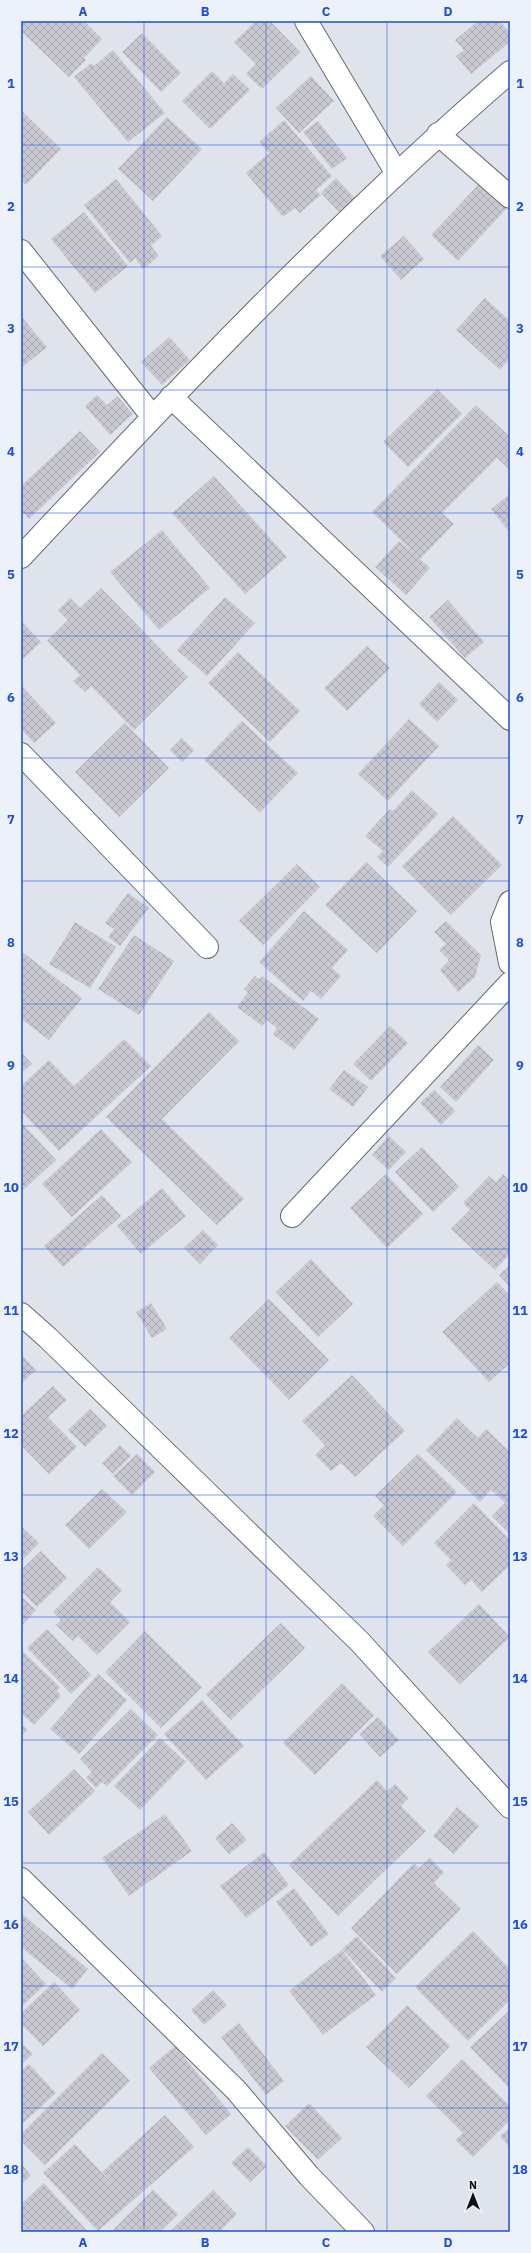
<svg xmlns="http://www.w3.org/2000/svg" width="531" height="2253" font-family="'IBM Plex Sans',sans-serif">
	<defs>
		<pattern id="building-cross-hatch" width="8" height="8" patternUnits="userSpaceOnUse"><rect width="8" height="8" fill="#cac9d2"/><path d="M0 0l8 8M0 8l8-8" fill="none" stroke="#acabb3"/></pattern>
	</defs>
	<rect width="100%" height="100%" fill="#dfe4ec"/>
	<path fill="url(#building-cross-hatch)" d="M23,21H84L102,39L84,58L86,60L69,77L21,31Z
		M256,21H270L300,52L262,89L246,74L256,64L234,42Z
		M478,21H500L510,33V42L471,74L456,56L464,50L455,40Z
		M142,33L181,73L161,92L122,52Z
		M113,50L165,113L128,142L74,77L91,63L94,66Z
		M212,71L224,83L233,74L250,90L210,129L182,101Z
		M311,76L334,101L299,133L276,108Z
		M21,110L61,149L26,185L21,180Z
		M167,117L202,149L153,201L118,169Z
		M284,120L332,176L316,190L321,195L300,213L295,208L283,217L246,173L269,153L259,142Z
		M318,121L347,158L332,169L303,132Z
		M336,178L355,198L340,213L321,193Z
		M116,179L162,236L151,246L159,256L143,269L135,258L130,263L84,205Z
		M482,181L508,207L458,261L431,235Z
		M84,212L128,266L95,293L51,239Z
		M404,236L424,259L401,280L380,256Z
		M485,298L510,321V358L500,370L456,330Z
		M21,316L47,347L21,368Z
		M169,337L190,360L162,385L141,362Z
		M437,389L462,414L408,467L383,442Z
		M97,395L107,405L117,396L133,414L110,435L85,406Z
		M476,405L510,437V470L497,458L442,513L454,524L420,559L430,568L406,595L375,567L399,541L414,553L372,512Z
		M80,431L100,452L29,519L21,510V486Z
		M214,476L287,557L245,594L172,513Z
		M510,494V533L491,509Z
		M162,530L210,588L159,630L110,572Z
		M101,588L188,677L134,730L91,686L85,692L73,681L80,675L47,641L68,620L58,610L70,598L80,608Z
		M225,597L255,623L207,676L177,650Z
		M448,600L484,642L465,658L429,617Z
		M23,623L41,642L21,661V625Z
		M367,646L390,668L347,711L324,688Z
		M238,652L300,711L270,742L208,683Z
		M439,682L458,700L437,722L419,704Z
		M21,685L56,723L34,743L21,729Z
		M409,719L439,746L388,801L358,774Z
		M242,721L298,773L260,812L204,760Z
		M125,723L169,768L119,817L75,772Z
		M182,738L194,750L182,762L170,750Z
		M412,790L438,814L388,867L377,857L383,851L365,836L390,809L393,811Z
		M453,816L502,865L451,915L402,866Z
		M366,862L417,911L377,953L325,905Z
		M297,864L320,887L263,945L239,921Z
		M128,893L149,908L120,946L108,937L114,929L105,923Z
		M304,911L348,950L332,968L341,976L321,999L311,991L303,1001L259,962Z
		M446,921L481,955L475,977L458,992L440,970L449,960L439,950L446,944L434,932Z
		M75,922L116,947L90,988L49,964Z
		M134,935L174,961L139,1015L98,989Z
		M21,951L82,998L49,1040L21,1019Z
		M255,976L259,979L262,976L319,1019L294,1050L273,1034L277,1028L267,1020L262,1026L237,1007L248,992L244,989Z
		M209,1012L239,1041L162,1119L244,1199L217,1225L106,1117Z
		M390,1026L408,1043L371,1081L353,1064Z
		M124,1039L151,1066L59,1151L21,1111V1086L49,1060L74,1086Z
		M478,1045L494,1060L456,1102L440,1087Z
		M21,1052L32,1064L21,1073Z
		M344,1070L368,1087L353,1107L329,1089Z
		M434,1090L455,1111L441,1125L420,1103Z
		M21,1122L56,1160L21,1192Z
		M101,1129L132,1162L72,1217L42,1184Z
		M389,1136L406,1152L389,1170L372,1155Z
		M422,1147L459,1187L433,1212L395,1172Z
		M386,1174L423,1214L387,1248L350,1208Z
		M503,1174L510,1181V1254L495,1270L451,1229L470,1210L463,1203L489,1176L496,1182Z
		M162,1188L186,1216L141,1254L117,1226Z
		M102,1195L121,1216L63,1267L44,1246Z
		M203,1230L218,1245L200,1264L184,1248Z
		M311,1259L353,1304L318,1337L276,1292Z
		M510,1265V1287L499,1275Z
		M497,1282L510,1295V1363L489,1382L442,1332Z
		M269,1299L329,1360L289,1400L229,1338Z
		M151,1303L167,1329L152,1338L136,1312Z
		M21,1354L36,1370L21,1384Z
		M352,1375L405,1431L355,1477L341,1463L331,1471L315,1455L325,1445L302,1421Z
		M53,1386L67,1400L48,1417L77,1447L49,1474L21,1445V1416Z
		M90,1409L107,1426L85,1447L68,1430Z
		M457,1418L478,1438L486,1429L510,1452V1534L492,1516L505,1503L491,1490L480,1502L426,1450Z
		M120,1445L131,1456L113,1474L102,1463Z
		M137,1454L155,1472L132,1495L113,1476Z
		M418,1454L457,1492L403,1546L373,1516L384,1505L375,1496Z
		M102,1489L127,1512L89,1549L65,1525Z
		M474,1503L510,1540V1565L482,1592L471,1580L465,1585L446,1565L451,1560L434,1543Z
		M21,1526L39,1543L21,1562Z
		M41,1551L67,1578L37,1607L21,1591V1570Z
		M98,1567L122,1590L110,1602L130,1622L97,1655L78,1636L73,1641L56,1625L61,1620L53,1612Z
		M21,1596L36,1610L21,1627Z
		M479,1604L510,1637L460,1684L428,1652Z
		M281,1623L305,1648L231,1720L206,1694Z
		M47,1629L91,1675L71,1694L27,1648Z
		M145,1631L202,1687L161,1728L105,1672Z
		M21,1650L60,1687L57,1691L61,1696L34,1725L21,1713Z
		M98,1674L127,1700L79,1754L50,1729Z
		M342,1683L374,1715L315,1775L283,1743Z
		M202,1700L244,1746L206,1780L164,1734Z
		M131,1709L158,1735L107,1786L102,1782L96,1788L86,1778L92,1772L80,1759Z
		M378,1717L399,1740L380,1757L359,1734Z
		M21,1724L27,1730L21,1737Z
		M160,1738L186,1762L140,1810L114,1786Z
		M74,1769L95,1791L49,1835L28,1812Z
		M377,1780L387,1791L395,1784L409,1798L401,1806L426,1831L338,1916L289,1865Z
		M457,1807L479,1826L454,1854L433,1836Z
		M165,1814L192,1851L129,1896L102,1858Z
		M232,1823L247,1840L229,1854L215,1838Z
		M264,1852L289,1885L246,1918L220,1886Z
		M430,1858L444,1872L434,1883L461,1909L397,1974L351,1928L414,1863L419,1868Z
		M294,1888L329,1934L311,1947L276,1902Z
		M21,1913L88,1969L72,1989L21,1947Z
		M473,1931L510,1969V2000L468,2041L415,1987Z
		M357,1936L396,1978L382,1992L342,1949Z
		M342,1950L376,1995L323,2035L289,1991Z
		M21,1957L46,1984L21,2007Z
		M54,1982L80,2010L43,2046L21,2024V2013Z
		M213,1990L227,2005L204,2025L191,2010Z
		M407,2005L450,2046L409,2088L366,2047Z
		M510,2010V2089L470,2047Z
		M239,2023L284,2081L266,2095L221,2037Z
		M21,2042L33,2054L21,2065Z
		M175,2046L231,2114L206,2135L149,2068Z
		M102,2053L130,2081L45,2165L21,2141V2134Z
		M462,2059L510,2106V2120L473,2157L455,2140L463,2133L426,2096Z
		M29,2064L56,2093L21,2125V2071Z
		M309,2103L342,2138L318,2160L285,2126Z
		M165,2115L194,2147L98,2231L43,2173L75,2144L115,2187L102,2172Z
		M510,2128V2148L500,2136Z
		M248,2147L267,2166L250,2182L231,2163Z
		M21,2163L31,2176L21,2184Z
		M44,2183L88,2232H21V2204Z
		M153,2190L178,2214L160,2232H111Z
		M213,2190L237,2214L219,2232H169Z"/>
	<g fill="none" stroke-linecap="round" stroke-linejoin="round">
		<g stroke="#676b73" stroke-width="24">
			<path id="minor" d="M306,21L396,172
				M438,134L510,197
				M21,251L152,416
				M171,397L510,719
				M21,557C178,389 336,222 510,72
				M21,754L207,947
				M510,902L502,922L510,963
				M292,1216L510,983
				M21,1314L48,1338L360,1642L510,1807
				M21,1879L236,2090L309,2176L363,2232"/>
		</g>
		<use href="#minor" stroke="#fff" stroke-width="22"/>
	</g>
	<path fill="none" stroke="#1d4ed8" stroke-width="1" stroke-opacity="0.55" d="M144,21V2232M266,21V2232M387,21V2232M21,145H510M21,267H510M21,390H510M21,513H510M21,636H510M21,758H510M21,881H510M21,1004H510M21,1126H510M21,1249H510M21,1372H510M21,1495H510M21,1617H510M21,1740H510M21,1863H510M21,1986H510M21,2108H510"/>
	<rect width="531" height="2253" fill="none" stroke="#ecf1fa" stroke-width="44"/>
	<g transform="translate(473 2195)" stroke="#ecf1fa" stroke-width="3" paint-order="stroke">
	<path d="M0-3L7 15L0 10L-7 15Z" fill="#0e0f12"/>
	<text y="-6" font-size="11" font-weight="bold" text-anchor="middle" fill="#0e0f12">N</text>
	</g>
	<rect x="22" y="22" width="487" height="2209" fill="none" stroke="#1d4ed8" stroke-width="1.5"/>
	<g font-size="13" text-anchor="middle" font-weight="bold" fill="#1d4ed8">
		<text x="83" y="16">A</text>
		<text x="205" y="16">B</text>
		<text x="326" y="16">C</text>
		<text x="448" y="16">D</text>
		<text x="11" y="88">1</text>
		<text x="520" y="88">1</text>
		<text x="11" y="211">2</text>
		<text x="520" y="211">2</text>
		<text x="11" y="333">3</text>
		<text x="520" y="333">3</text>
		<text x="11" y="456">4</text>
		<text x="520" y="456">4</text>
		<text x="11" y="579">5</text>
		<text x="520" y="579">5</text>
		<text x="11" y="702">6</text>
		<text x="520" y="702">6</text>
		<text x="11" y="824">7</text>
		<text x="520" y="824">7</text>
		<text x="11" y="947">8</text>
		<text x="520" y="947">8</text>
		<text x="11" y="1070">9</text>
		<text x="520" y="1070">9</text>
		<text x="11" y="1192">10</text>
		<text x="520" y="1192">10</text>
		<text x="11" y="1315">11</text>
		<text x="520" y="1315">11</text>
		<text x="11" y="1438">12</text>
		<text x="520" y="1438">12</text>
		<text x="11" y="1561">13</text>
		<text x="520" y="1561">13</text>
		<text x="11" y="1683">14</text>
		<text x="520" y="1683">14</text>
		<text x="11" y="1806">15</text>
		<text x="520" y="1806">15</text>
		<text x="11" y="1929">16</text>
		<text x="520" y="1929">16</text>
		<text x="11" y="2051">17</text>
		<text x="520" y="2051">17</text>
		<text x="11" y="2174">18</text>
		<text x="520" y="2174">18</text>
		<text x="83" y="2247">A</text>
		<text x="205" y="2247">B</text>
		<text x="326" y="2247">C</text>
		<text x="448" y="2247">D</text>
	</g>
</svg>
